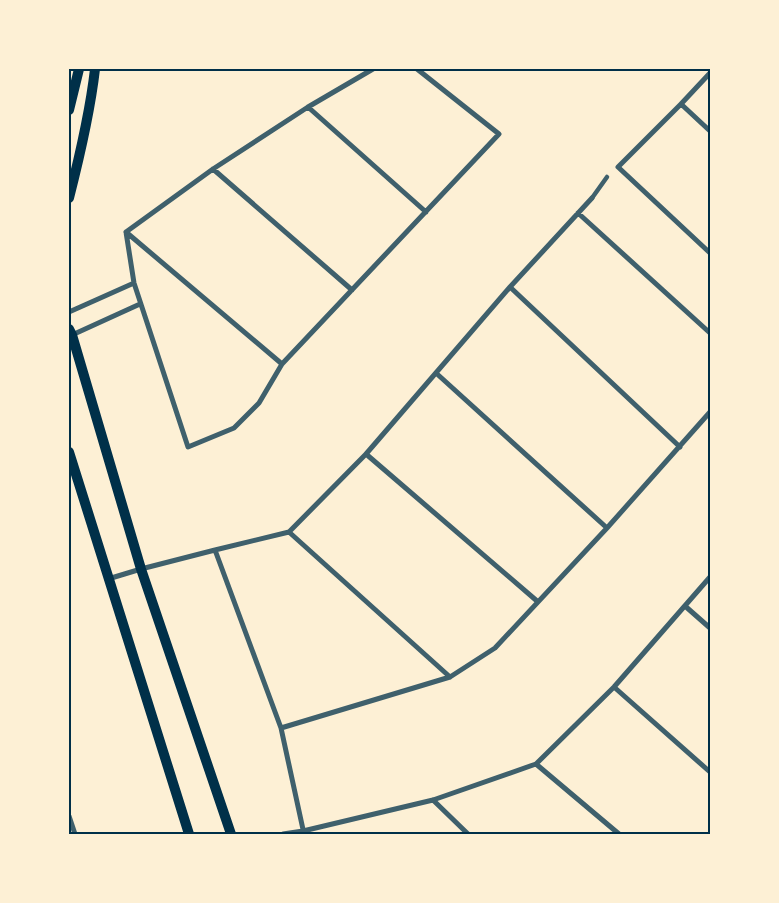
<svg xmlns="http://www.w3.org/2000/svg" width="779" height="903" font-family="'Fira Sans Condensed',sans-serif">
	<rect width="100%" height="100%" fill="#fdf0d5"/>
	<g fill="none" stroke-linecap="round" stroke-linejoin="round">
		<path stroke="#3f606c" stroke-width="4.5" d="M592,198L607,177"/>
		<path stroke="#3f606c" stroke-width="5" d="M710,73L681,104L618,167L710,253
			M681,104L710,131
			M308,107L426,212
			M213,169L352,290
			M578,213L710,333
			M126,232L134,283L188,447L234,428L259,403L282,364L499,134L417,69
			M126,232L213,169L308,107L373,69
			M126,232L282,364
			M510,287L680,447
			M69,312L134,283
			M72,335L140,304
			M436,373L607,528
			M366,454L537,601
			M289,532L450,677
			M215,550L281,728L304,834
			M108,579L141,569L215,550L289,532L366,454L510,287L592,198
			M685,606L710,628
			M614,687L710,772
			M281,728L450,677L495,648L607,528L710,412
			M536,764L619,834
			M433,800L468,834
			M69,816L75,834
			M283,834L303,831L433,800L536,764L614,687L710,577"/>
		<path stroke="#003049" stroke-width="10" d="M69,110L79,69
			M69,198C80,155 90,113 95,69
			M69,329L72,335L141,569L231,834
			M69,452L189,834"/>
	</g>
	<rect width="779" height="903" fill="none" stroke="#fdf0d5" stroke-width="140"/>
	<rect x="70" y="70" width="639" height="763" fill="none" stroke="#003049" stroke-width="2"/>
</svg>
